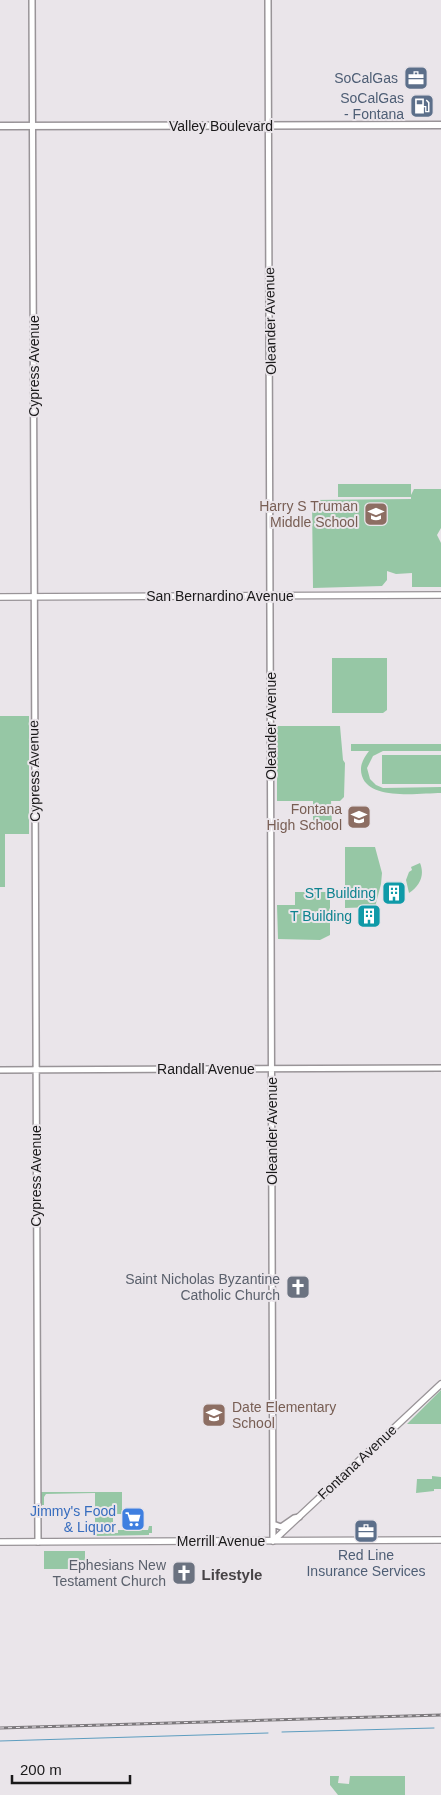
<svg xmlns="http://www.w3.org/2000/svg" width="441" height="1795" font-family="Arial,sans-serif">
	<rect width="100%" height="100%" fill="#eae5ea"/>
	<path fill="#96c7a5" d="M338,484H411V495L414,489H441V528L437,535L441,543V587H412V573L396,574L387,571V580L382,586L313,588L312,500L411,499V497H338Z
		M332,658H387V710L383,713H332Z
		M0,716H29V834H5V887H0Z
		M277,726H340L343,760L345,763L344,797L340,801H331L332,824H313V801H277Z
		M351,744H441V751H383L373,756L367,768L370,779L376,785L383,788L441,787V793C420,793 370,801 362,776C359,766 363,759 369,751H351Z
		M382,755H441V784H382Z
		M345,847H375L382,873L381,884L375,907L345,908Z
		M420,863C425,875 420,886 409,893L406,880L409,872L412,870L411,867Z
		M295,892H330V935L320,940L278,939L277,905H295Z
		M441,1390V1424H407Z
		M432,1476L441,1477V1489H434V1491L416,1493L417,1479H432Z
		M41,1492H122V1514H113V1533H118V1530H148L149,1526H152V1533H149V1535L95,1536V1493L46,1494L44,1497V1505H41Z
		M44,1551H85V1569H44Z
		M330,1776H339L338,1783L349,1784L350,1776H405V1795H338L330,1785Z"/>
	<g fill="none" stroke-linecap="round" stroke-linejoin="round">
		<path stroke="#5d9dbf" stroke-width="1" d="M282,1732L434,1728
			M0,1741L268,1733"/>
		<g stroke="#999498" stroke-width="8">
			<path id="tertiary" d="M32,0L38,1542
				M268,0L273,1541
				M0,1070L441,1068
				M273,1524L281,1527L294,1518L299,1517"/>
		</g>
		<g stroke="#999498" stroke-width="8">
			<path id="secondary" d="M0,597L441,595
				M273,1541L441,1384
				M0,1542L441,1540"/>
		</g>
		<g stroke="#999498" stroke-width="9">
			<path id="primary" d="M0,126L441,125"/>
		</g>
		<use href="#tertiary" stroke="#fff" stroke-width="5"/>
		<use href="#secondary" stroke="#fff" stroke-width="5.5"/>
		<use href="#primary" stroke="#fff" stroke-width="6"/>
		<g stroke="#7c797c" stroke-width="3">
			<path id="rail" d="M0,1728L441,1715"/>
		</g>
		<use href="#rail" stroke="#eae5ea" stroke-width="1" stroke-dasharray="4" stroke-linecap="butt"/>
	</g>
	<defs>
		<g id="office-square" transform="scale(1.25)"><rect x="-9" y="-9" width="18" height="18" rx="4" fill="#5c6f8a" stroke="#eae5ea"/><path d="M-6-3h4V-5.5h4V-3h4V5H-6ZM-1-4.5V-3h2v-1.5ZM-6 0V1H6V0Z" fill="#fff"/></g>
		<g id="fuel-square" transform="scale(1.25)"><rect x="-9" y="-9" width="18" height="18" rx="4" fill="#5c6f8a" stroke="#eae5ea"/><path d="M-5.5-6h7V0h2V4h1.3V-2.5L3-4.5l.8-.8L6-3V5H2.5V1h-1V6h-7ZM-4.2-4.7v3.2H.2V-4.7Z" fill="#fff"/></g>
		<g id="school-square" transform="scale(1.25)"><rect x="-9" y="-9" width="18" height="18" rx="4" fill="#8d6e63" stroke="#eae5ea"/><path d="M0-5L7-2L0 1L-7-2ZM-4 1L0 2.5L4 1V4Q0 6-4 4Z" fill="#fff"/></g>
		<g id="building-square" transform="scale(1.25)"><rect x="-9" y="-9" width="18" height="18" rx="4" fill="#0f9aa8" stroke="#eae5ea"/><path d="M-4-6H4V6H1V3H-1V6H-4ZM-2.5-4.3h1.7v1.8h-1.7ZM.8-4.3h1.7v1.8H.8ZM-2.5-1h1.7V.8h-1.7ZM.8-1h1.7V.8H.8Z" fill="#fff"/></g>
		<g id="church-square" transform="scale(1.25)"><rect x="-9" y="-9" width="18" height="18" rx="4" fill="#6b7280" stroke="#eae5ea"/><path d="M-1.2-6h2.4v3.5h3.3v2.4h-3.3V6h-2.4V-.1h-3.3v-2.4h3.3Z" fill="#fff"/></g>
		<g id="supermarket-square" transform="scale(1.25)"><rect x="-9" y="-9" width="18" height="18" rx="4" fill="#3f7fe0" stroke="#eae5ea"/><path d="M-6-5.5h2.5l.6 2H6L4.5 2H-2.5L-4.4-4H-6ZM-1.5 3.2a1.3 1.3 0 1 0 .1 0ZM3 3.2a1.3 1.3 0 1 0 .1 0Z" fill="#fff"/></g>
	</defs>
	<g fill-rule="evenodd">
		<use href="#office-square" x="416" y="78"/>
		<use href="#fuel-square" x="422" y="106"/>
		<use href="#school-square" x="376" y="514"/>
		<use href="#school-square" x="359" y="817"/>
		<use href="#building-square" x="394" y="893"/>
		<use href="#building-square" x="369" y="916"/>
		<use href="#church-square" x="298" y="1287"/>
		<use href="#school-square" x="214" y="1415"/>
		<use href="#supermarket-square" x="133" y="1519"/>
		<use href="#office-square" x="366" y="1531"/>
		<use href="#church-square" x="184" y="1573"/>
	</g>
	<g text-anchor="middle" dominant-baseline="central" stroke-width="4" stroke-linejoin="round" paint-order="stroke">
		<g font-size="14" fill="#4e5e75" stroke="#eae5ea" text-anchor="end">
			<text x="398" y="78">SoCalGas</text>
			<text x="404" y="98">SoCalGas<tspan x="404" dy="16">- Fontana</tspan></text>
			<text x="366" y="1555" text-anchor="middle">Red Line<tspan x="366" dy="16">Insurance Services</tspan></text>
		</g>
		<g font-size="14" fill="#1a191a" stroke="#eae5ea">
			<text x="221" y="126">Valley Boulevard</text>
			<text transform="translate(270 321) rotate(-91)">Oleander Avenue</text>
			<text transform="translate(34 366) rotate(-90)">Cypress Avenue</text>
			<text x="220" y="596">San Bernardino Avenue</text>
			<text transform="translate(271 726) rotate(-90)">Oleander Avenue</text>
			<text transform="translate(34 771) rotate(-91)">Cypress Avenue</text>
			<text x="206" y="1069">Randall Avenue</text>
			<text transform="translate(272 1131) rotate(-90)">Oleander Avenue</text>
			<text transform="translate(36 1176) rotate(-90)">Cypress Avenue</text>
			<text transform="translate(357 1462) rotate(-43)">Fontana Avenue</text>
			<text x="221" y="1541">Merrill Avenue</text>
		</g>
		<g font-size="14" fill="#785e54" stroke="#eae5ea" text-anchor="end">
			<text x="358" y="506">Harry S Truman<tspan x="358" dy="16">Middle School</tspan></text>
			<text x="342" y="809">Fontana<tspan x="342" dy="16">High School</tspan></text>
			<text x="232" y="1407" text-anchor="start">Date Elementary<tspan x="232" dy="16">School</tspan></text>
		</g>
		<g font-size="14" fill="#0d838f" stroke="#eae5ea" text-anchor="end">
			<text x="376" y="893">ST Building</text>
			<text x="352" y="916">T Building</text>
		</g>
		<g font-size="14" fill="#5b616d" stroke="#eae5ea" text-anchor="end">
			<text x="280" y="1279">Saint Nicholas Byzantine<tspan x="280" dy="16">Catholic Church</tspan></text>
			<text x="166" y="1565">Ephesians New<tspan x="166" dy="16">Testament Church</tspan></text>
		</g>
		<g font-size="14" fill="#366cbe" stroke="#eae5ea" text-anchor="end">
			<text x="116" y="1511">Jimmy's Food<tspan x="116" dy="16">&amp; Liquor</tspan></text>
		</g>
		<g font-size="15" font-weight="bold" fill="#474346" stroke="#eae5ea">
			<text x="232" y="1574">Lifestyle</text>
		</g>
	</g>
	<path d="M12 1775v8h118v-8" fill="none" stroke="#1a191a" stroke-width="2.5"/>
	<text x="20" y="1775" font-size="15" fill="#1a191a" stroke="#eae5ea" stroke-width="4" paint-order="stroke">200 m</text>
</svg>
